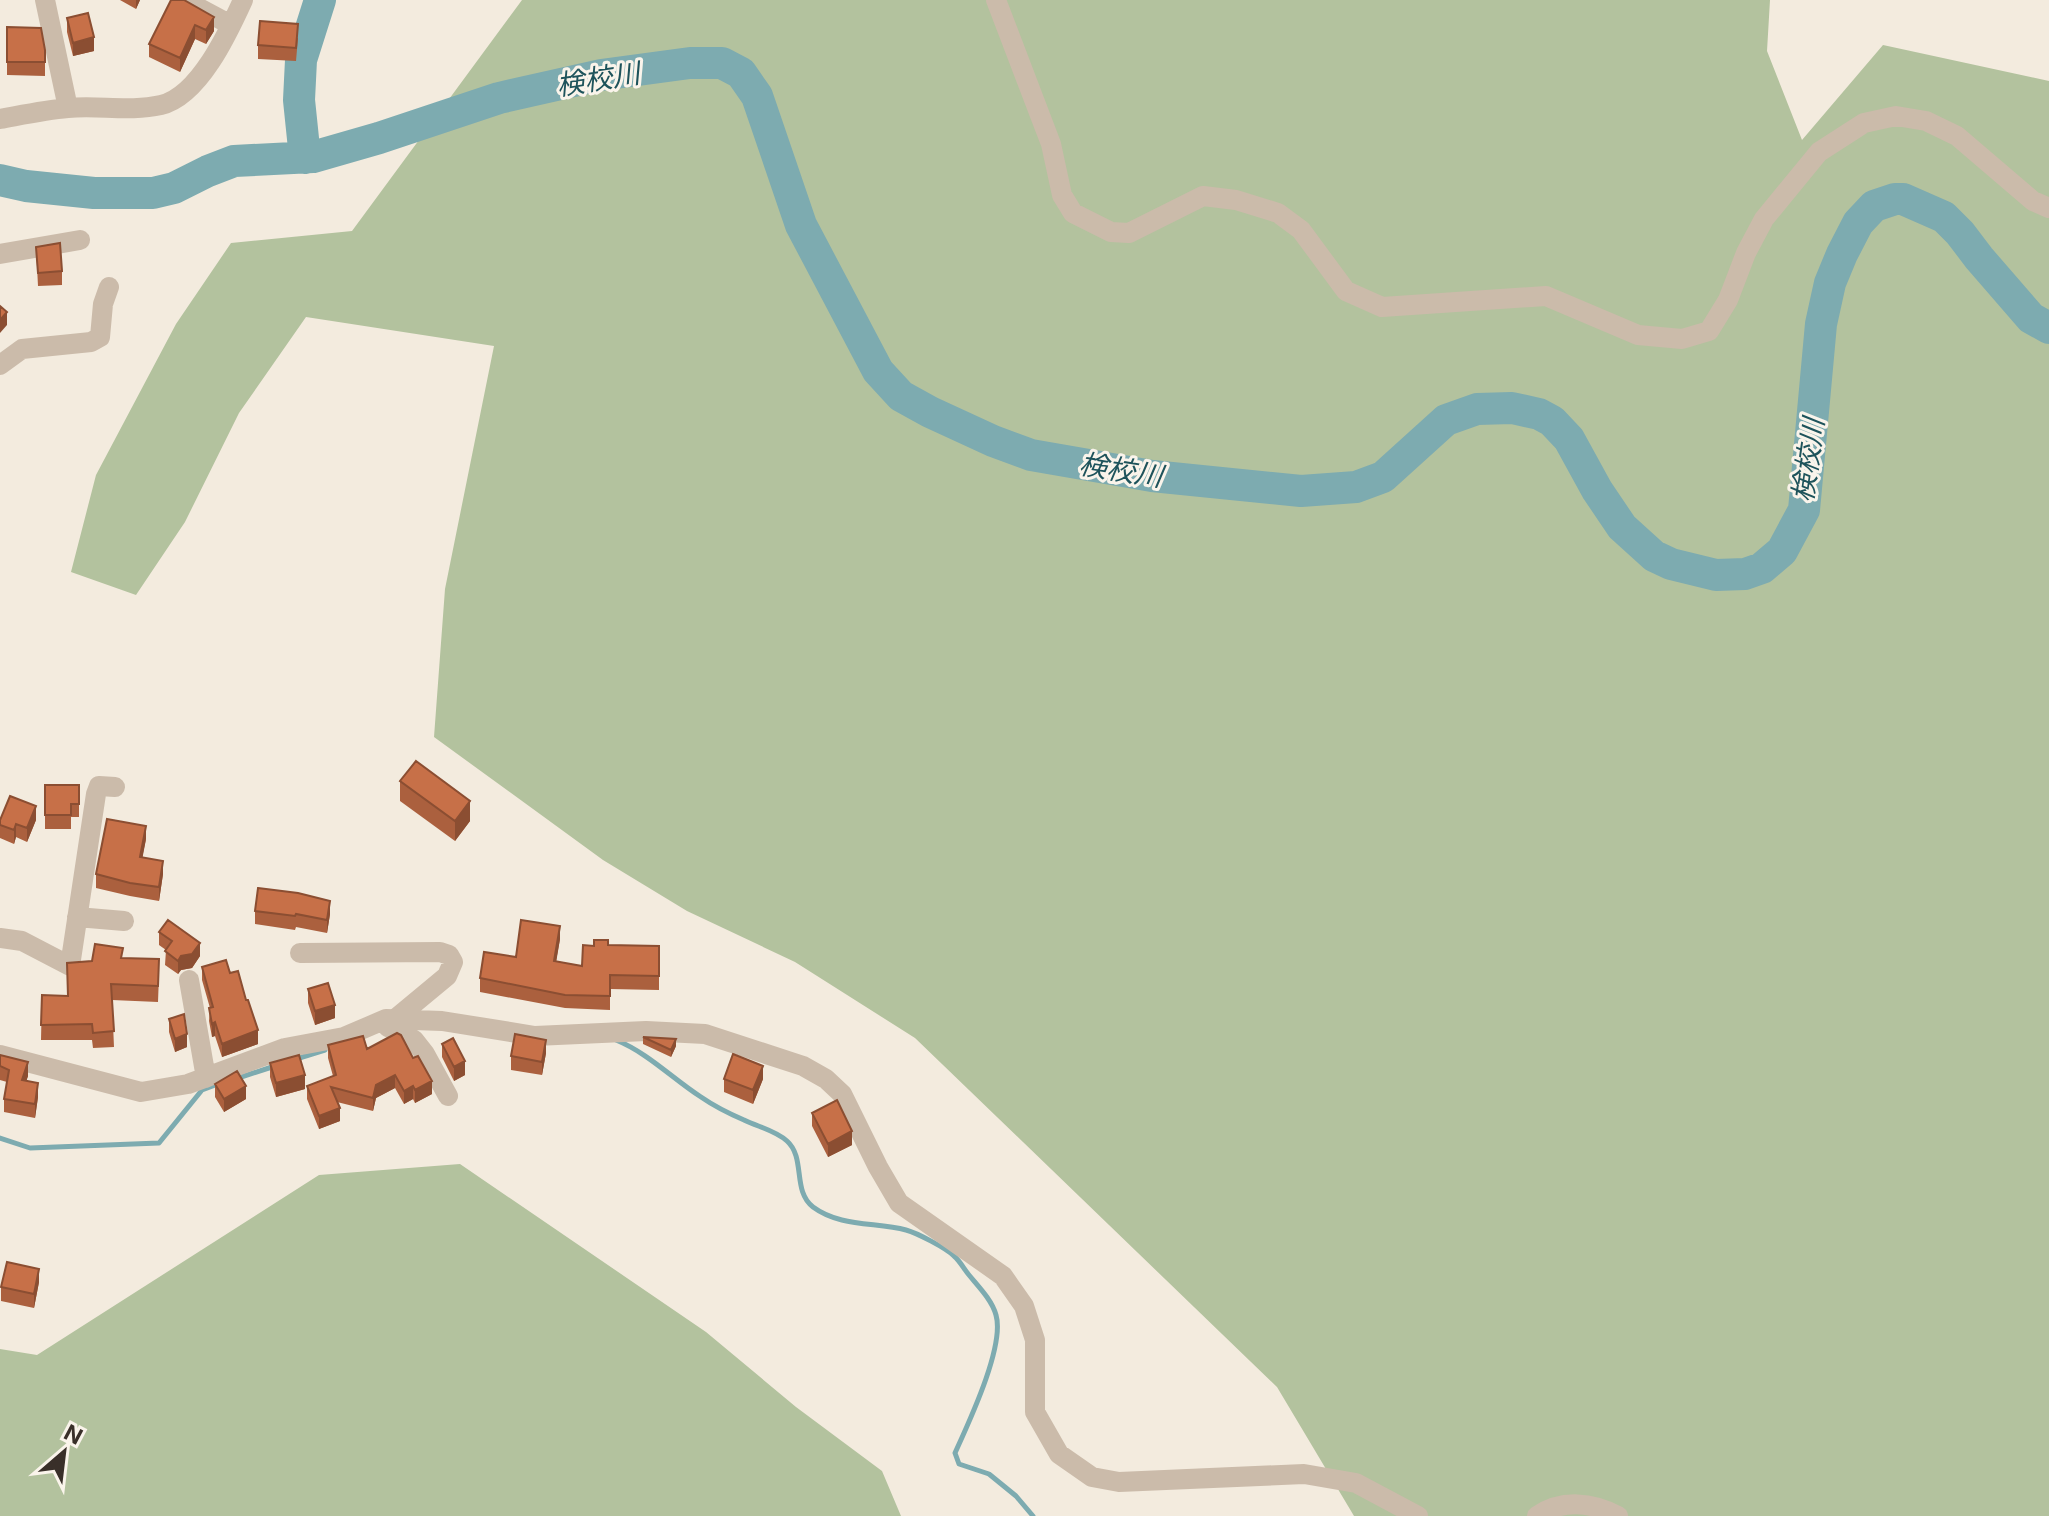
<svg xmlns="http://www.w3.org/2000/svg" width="2049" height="1516" font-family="Inter,'Noto Sans JP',sans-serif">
	<rect width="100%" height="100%" fill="#f3ebde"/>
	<path fill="#b3c29e" d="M522,0H1770L1767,51L1802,140L1883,45L2049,81V1516H1354L1277,1387L915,1038L795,962L687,911L603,860L434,737L445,589L494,346L306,317L239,413L185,522L136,595L71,572L96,475L176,324L231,243L352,231Z
		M460,1164L706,1332L796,1407L882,1471L901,1516H0V1349L37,1355L319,1175Z"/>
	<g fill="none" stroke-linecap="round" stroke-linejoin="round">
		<path stroke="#7dabb0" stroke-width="5" d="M616,1040C648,1053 673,1079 701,1097C714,1106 730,1114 744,1120C758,1127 775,1130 787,1141C806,1158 792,1191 813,1207C840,1227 875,1222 906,1230C917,1233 946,1248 954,1256C960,1261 964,1269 969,1275C978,1286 992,1300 996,1315C1005,1346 969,1422 955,1453L959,1464L989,1474L1016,1496L1033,1516
			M296,1059L325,1050
			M235,1079L275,1066
			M0,1138L30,1148L159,1143L202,1090L218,1084"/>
		<path stroke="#7dabb0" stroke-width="32" d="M305,158L299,100L301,60L320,0
			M0,180L26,186L94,193H153L174,188L208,171L234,161L313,157L379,138L499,98L601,75L690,63H722L741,73L757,96L801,225L878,371L901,396L930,412L993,441L1031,455L1152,476L1301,491L1356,487L1383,477L1446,420L1477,409L1512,408L1539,414L1552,421L1569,439L1597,490L1622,527L1654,556L1671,564L1716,575L1745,574L1762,568L1782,551L1804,510L1821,324L1830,283L1842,254L1858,223L1874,206L1895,199H1903L1944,217L1960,233L1979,258L2031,318L2049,328"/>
		<path stroke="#cbbbaa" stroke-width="20" d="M45,0L68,108
			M184,0L231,25
			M996,0L1051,144L1062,195L1073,213L1111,232L1129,233L1203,196L1236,200L1278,213L1301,230L1346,291L1382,307L1546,296L1638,335L1682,339L1709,331L1728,300L1746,253L1764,219L1819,152L1864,123L1896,116L1926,121L1957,136L2033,201L2049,208
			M0,119C22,115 45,110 68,108C98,105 130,112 161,105C199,96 228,33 243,0
			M0,254L80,240
			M0,365L22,349L91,342L100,337L103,304L109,287
			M77,917L124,921
			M0,938L22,941L70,966L96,794L99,786L115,787
			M300,953L440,952L449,955L453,962L447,976L394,1020
			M189,980L206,1078
			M386,1019L388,1027L414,1040L425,1054L448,1096
			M0,1055L141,1092L188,1084L285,1048L344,1037L386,1019L442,1021L535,1036L646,1031L705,1034L803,1066L826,1079L842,1094L878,1167L899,1203L1003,1276L1024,1306L1035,1340V1412L1059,1454L1092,1477L1119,1482L1304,1474L1356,1483L1418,1516
			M1537,1516C1562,1499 1592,1502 1618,1516"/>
	</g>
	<path fill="#ab603e" d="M120,0H140L136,9Z
		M171,0L214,31L206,44L195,39L180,72L149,57V44Z
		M67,18L94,51L73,56L67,32Z
		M7,27L45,50V76L7,75Z
		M298,38L296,61L258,59V45Z
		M36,247L62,271V285L38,286Z
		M400,781L470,821L455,841L400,801Z
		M45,785H79V817H71V829H45Z
		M0,820H36L27,842L16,837L14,844L0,838Z
		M146,839L142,858L163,874L159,901L130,896L96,888V874Z
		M255,911L330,914L327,933L296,927L295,930L255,924Z
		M159,932L200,956L192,968L181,970L178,974L165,965L166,950L159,945Z
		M560,939L556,961L582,966L594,946H659V990L610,989V1010L565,1008L480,992V978L516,957Z
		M123,958L159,975L158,1002L112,1000L114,1047L93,1048L92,1040H41L42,995L68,996L67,963Z
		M202,967L230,973L258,1044L222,1057L215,1036L212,1037L209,1021L210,1008L202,980Z
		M308,989L335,1018L315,1025L308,1003Z
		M169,1019L187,1047L175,1052L169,1032Z
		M643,1037L676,1046L671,1057L643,1044Z
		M442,1044L465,1075L454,1081L442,1057Z
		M328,1045L367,1049L432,1094L415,1103L413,1099L404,1104L395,1088L376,1098L373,1111L337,1102L340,1121L319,1129L307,1099V1086L333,1076L328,1058Z
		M546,1053L542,1075L511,1070V1056Z
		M0,1055L28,1076L26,1081L38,1097L35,1118L4,1112V1099L7,1082L0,1080Z
		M270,1063L305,1089L276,1097L270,1077Z
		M724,1079H763L753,1104L724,1092Z
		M215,1084L246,1099L224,1112L215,1097Z
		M812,1113L852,1145L828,1157L812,1126Z
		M39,1282L34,1308L1,1301V1287Z"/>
	<path fill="#8b4e32" d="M136,0H140L136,9Z
		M214,17V31L206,44V30Z
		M195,25V39L180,72V58Z
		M94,37V51L73,56V43Z
		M7,312V325L0,333V320Z
		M470,801V821L455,841V821Z
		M36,806V820L27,842V828Z
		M16,824V837L14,844V830Z
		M146,826V839L140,871V857Z
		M163,861V874L159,901V887Z
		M330,901V914L327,933V920Z
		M560,926V939L554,975V961Z
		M200,943V956L192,968L181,970L178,974V961L181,956Z
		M335,1005V1018L315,1025V1011Z
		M215,1022V1036L212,1037V1024Z
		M258,1030V1044L222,1057V1044Z
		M187,1034V1047L175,1052V1039Z
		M676,1039V1046L671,1057V1050Z
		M546,1040V1053L542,1075V1062Z
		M465,1061V1075L454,1081V1067Z
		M28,1062V1076L22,1094V1080Z
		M763,1066V1079L753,1104V1090Z
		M305,1075V1089L276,1097V1083Z
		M395,1075V1088L376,1098L373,1111V1098L376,1085Z
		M432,1081V1094L415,1103V1090Z
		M38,1083V1097L35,1118V1104Z
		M246,1086V1099L224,1112V1099Z
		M413,1086V1099L404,1104V1091Z
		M340,1108V1121L319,1129V1116Z
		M852,1131V1145L828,1157V1144Z
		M39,1269V1282L34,1308V1294Z"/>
	<path fill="#c77048" stroke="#8b4e32" stroke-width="2" d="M171,0H184L214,17L206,30L195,25L180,58L149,44Z
		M88,13L94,37L73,43L67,18Z
		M260,21L298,24L296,48L258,45Z
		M7,27L41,28L45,50V62H7Z
		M60,243L62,271L38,273L36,247Z
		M0,306L7,312L0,320Z
		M416,761L470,801L455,821L400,781Z
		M45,785H79V804H71V815H45Z
		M10,796L36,806L27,828L16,824L14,830L0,825V820Z
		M107,819L146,826L140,857L163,861L159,887L130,883L96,874Z
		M258,888L298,893L330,901L327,920L296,914L295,916L255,911Z
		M168,920L200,943L192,954L181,956L178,961L165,951L172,941L159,932Z
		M521,920L560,926L554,961L582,966L583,945L594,946V940H608V945L659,946V976L610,975V996L565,995L480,978L484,952L516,957Z
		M95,944L123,948L121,958L159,959L158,986L111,984L114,1031L93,1033L92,1024L41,1025L42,995L68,996L67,963L92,961Z
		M226,960L230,973L238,971L246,1000H248L258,1030L222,1044L215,1022L212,1024L209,1008L213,1007L202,967Z
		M328,983L335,1005L315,1011L308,989Z
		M184,1014L187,1034L175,1039L169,1019Z
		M397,1033L401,1035L413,1058L418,1056L432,1081L415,1090L413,1086L404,1091L395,1075L376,1085L373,1098L331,1087L340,1108L319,1116L307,1086L336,1075L328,1045L363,1036L367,1049Z
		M515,1034L546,1040L542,1062L511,1056Z
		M643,1037L676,1039L671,1050Z
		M453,1038L465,1061L454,1067L442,1044Z
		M733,1054L763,1066L753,1090L724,1079Z
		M0,1055L28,1062L22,1080L38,1083L35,1104L4,1099L9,1070L0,1066Z
		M299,1055L305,1075L276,1083L270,1063Z
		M237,1071L246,1086L224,1099L215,1084Z
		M837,1100L852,1131L828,1144L812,1113Z
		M7,1262L39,1269L34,1294L1,1287Z"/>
	<g text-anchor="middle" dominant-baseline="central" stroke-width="6" stroke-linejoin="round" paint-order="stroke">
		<g font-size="28" font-style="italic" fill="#1e535b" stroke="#faf4eb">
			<text transform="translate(598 79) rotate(-9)">検校川</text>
			<text transform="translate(1808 460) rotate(-82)">検校川</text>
			<text transform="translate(1121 470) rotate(9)">検校川</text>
		</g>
	</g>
	<g transform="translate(64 1452) rotate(28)" stroke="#faf4eb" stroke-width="6" paint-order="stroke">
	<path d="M0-6L14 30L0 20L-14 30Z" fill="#392f29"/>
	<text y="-12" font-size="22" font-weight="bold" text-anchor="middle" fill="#392f29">N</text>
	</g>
</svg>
